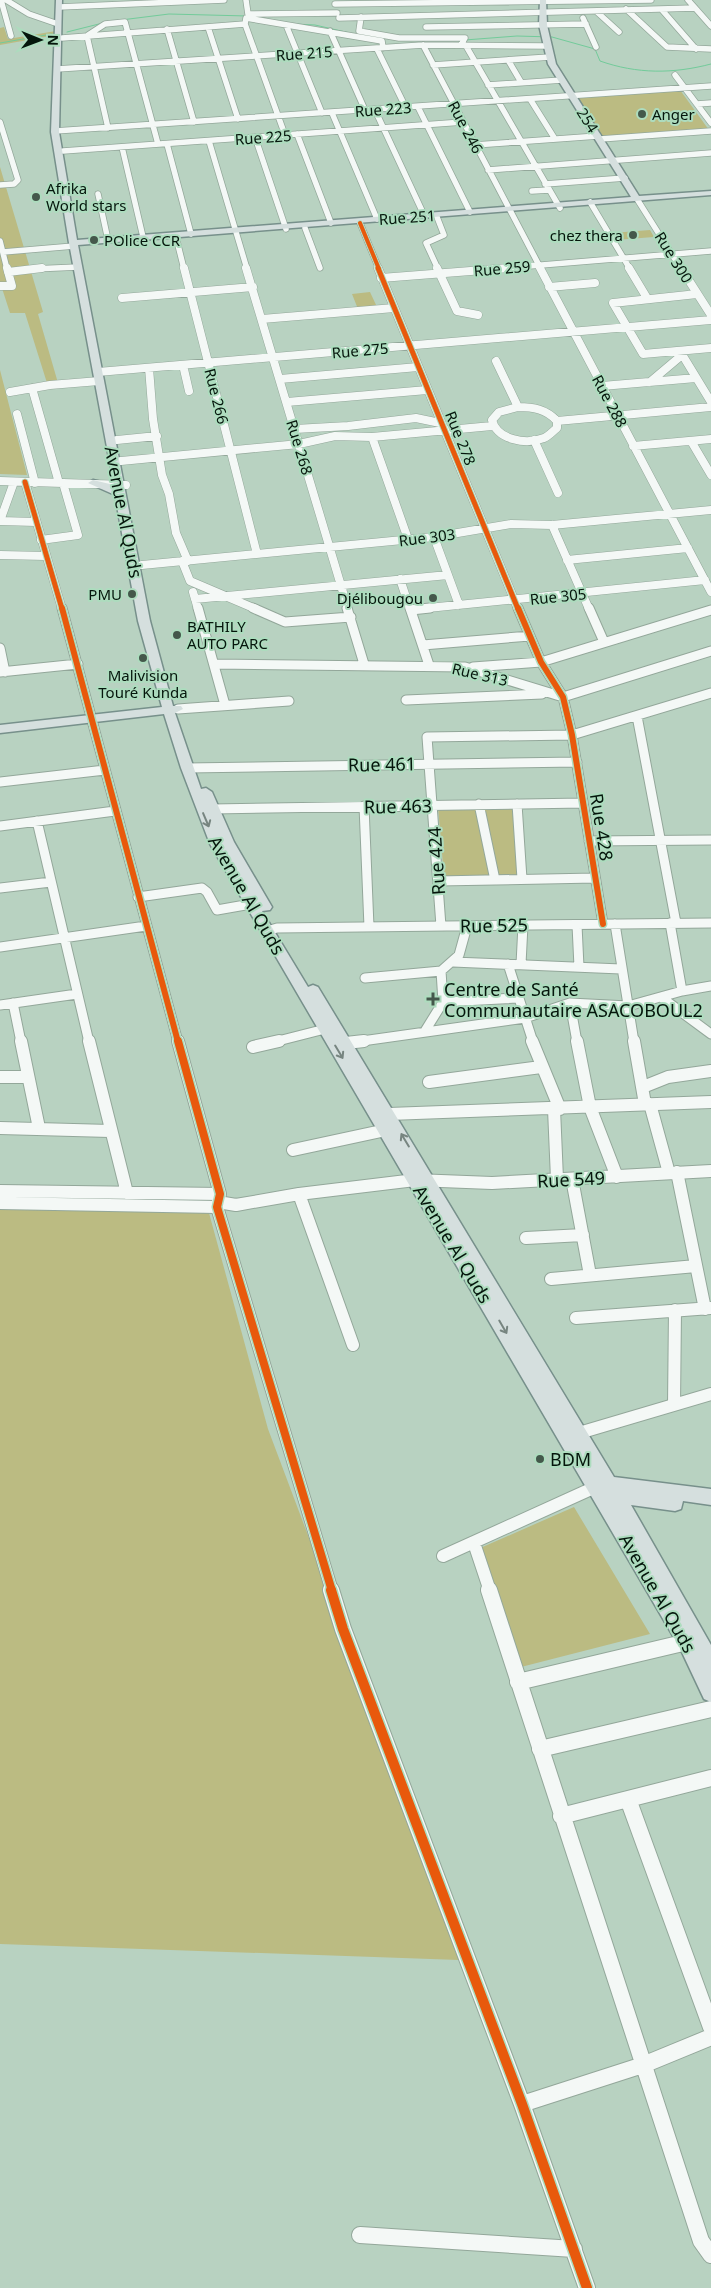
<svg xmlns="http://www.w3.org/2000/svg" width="711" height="2288" font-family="'Noto Sans',sans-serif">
	<rect width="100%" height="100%" fill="#b8d2c1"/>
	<path fill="#bbbb82" d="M4,27L8,39L56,31V35L0,45V28Z
		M680,90L709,130L603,138L577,98Z
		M0,167L43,312L38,314L58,383H47L25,313H10L0,282Z
		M650,230L654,237L615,240L612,233Z
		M370,292L377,307L358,309L352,294Z
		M0,370L27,475L0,474Z
		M512,805L518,877L444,876L438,807Z
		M0,1207L209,1213L268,1429L312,1546L334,1618L459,1960L0,1944Z
		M574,1507L650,1634L521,1667L478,1549Z"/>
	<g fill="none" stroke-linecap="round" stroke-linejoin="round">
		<path stroke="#72cb9a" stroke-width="1" d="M113,21L169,14L247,16
			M294,24L315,25L350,33
			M67,32L103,23
			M465,40L517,36L552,37L595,49L600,61C637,74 673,74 711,64
			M0,43L52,34"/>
		<g stroke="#93a79a" stroke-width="7">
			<path id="minor-far4" d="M1,0L11,36
				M6,0L29,14L58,24
				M246,0L248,14L337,13
				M688,0L711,26
				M335,4L651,0
				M59,7L224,0
				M626,9L667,47L711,49
				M662,10L696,49
				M597,12L619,32
				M361,17L359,31L399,38H465L461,45
				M339,18L695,8
				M583,18L596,47
				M245,24L246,18L382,41L383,48
				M245,24L285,135
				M286,25L322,113
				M208,27L238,119
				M426,27L586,24
				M167,29L194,122
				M330,31L365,110
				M88,35L105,24L125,22L158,144
				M87,36L108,128
				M62,38L245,24
				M423,45L541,269
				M466,46L560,208
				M377,49L406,108
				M508,60L521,82
				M433,65L550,57
				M57,69L423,45L547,46
				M675,75L711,123
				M488,85L562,80
				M530,99L555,139
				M697,104L711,103
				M418,107L470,212
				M375,110L424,215
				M332,113L377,219
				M0,122L18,180L14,184L0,185
				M55,131L711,86
				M297,134L331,223
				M255,137L286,229
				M600,139L711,131
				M209,141L247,269
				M167,144L191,234
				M475,145L598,136
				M122,147L143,237
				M63,151L463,122
				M488,170L711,153
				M545,184L625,178
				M532,191L549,190
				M98,194L108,240
				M637,199L681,269
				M590,202L630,269
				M437,217L444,235L426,243L438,269
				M360,223L379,269
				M305,228L320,268
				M176,237L184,269
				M0,241L7,269
				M3,252L74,246
				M33,269L78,267
				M494,269L711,251"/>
		</g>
		<g stroke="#93a79a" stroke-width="9">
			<path id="minor-far3" d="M184,268L257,554
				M246,268L348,609
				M378,268L518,609
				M437,268L457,311L478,315
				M540,268L711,592
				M629,268L647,298
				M681,268L711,315
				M8,272L42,268
				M381,278L509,268
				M0,286H12L7,268
				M549,287L595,283
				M697,294L613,303L643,354L711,348
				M122,298L253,287
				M262,319L394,308
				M680,351L711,402
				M496,361L518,407
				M183,365L189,391
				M149,368L153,419L162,475L169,494L176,533L188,561
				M98,372L711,320
				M280,379L418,367
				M650,382L682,355
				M602,386L696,378
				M32,388L59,483
				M10,392L50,385L99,381
				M287,402L427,390
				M518,407C533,407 546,409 557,421V428C553,431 549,436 544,438C526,445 497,440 492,420L499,412Z
				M17,414L35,483
				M557,421L711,407
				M295,429L348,426L416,418L440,423
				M372,437L408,539
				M117,440L157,436
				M534,440L558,493
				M691,441L711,475
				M633,446L711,439
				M121,461L299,444L335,436L372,437L492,426
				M0,481L126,485
				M25,482L62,609
				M0,521L14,482
				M0,521L36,522
				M552,525L589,609
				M434,537L459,605
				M41,540L78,535L63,483
				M0,555L46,556
				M567,560L688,548
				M182,561L190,581L256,609
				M142,565L434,537L511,524L552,525L711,510
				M400,579L410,609
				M193,592L198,609
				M195,599L448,575
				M418,609L705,580"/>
		</g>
		<g stroke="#93a79a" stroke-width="11">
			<path id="minor-far2" d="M62,608L178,1042
				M198,608L225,705
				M253,608L285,622L351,617
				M347,608L364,664
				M410,608L429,665
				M518,608L541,662L563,697L572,735L603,924
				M589,608L604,642
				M411,610L430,608
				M423,645L530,636
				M0,648L5,672
				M214,664L465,667L563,697L711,651
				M473,667L541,662L711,610
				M0,672L78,664
				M406,700L542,694
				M178,709L289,701
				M637,716L676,923
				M187,768L577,762
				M0,782L105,770
				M479,804L495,880
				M517,804L522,879
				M364,806L369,927
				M212,809L583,803
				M37,821L89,1042
				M0,826L115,811
				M589,841L711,840
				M438,881L595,878
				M0,888L51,882
				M138,897L202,888L207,892L217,910L251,904
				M670,923L682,991
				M615,924L634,1042
				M577,925L579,967
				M441,926L427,737L572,735L711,693
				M267,931L277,928L711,923
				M0,947L146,926
				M453,962L621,969
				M508,964L533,1042
				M521,964L523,925
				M365,978L441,971
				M661,997L711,1034
				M443,1002L517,998
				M13,1003L21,1042
				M570,1003L577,1042
				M0,1005L77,994
				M425,1031L443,1002L441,971L459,955L467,926
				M274,1042L325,1029
				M355,1042L525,1018L570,1003L628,1006L682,991L711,986"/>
		</g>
		<g stroke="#93a79a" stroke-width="14">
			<path id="minor-far1" d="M21,1041L39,1128
				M89,1041L127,1193
				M178,1041L220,1194L217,1207L332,1591
				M532,1041L560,1109
				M577,1041L590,1107L617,1177
				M634,1041L645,1104
				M346,1043L364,1041
				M253,1047L279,1041
				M0,1077H28
				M429,1082L541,1067
				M643,1087L668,1077L711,1071
				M650,1104L669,1173
				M554,1109L557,1179
				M389,1114L711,1102
				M0,1128L110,1131
				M293,1150L386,1130
				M677,1172L705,1309
				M572,1179L590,1275
				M0,1191L220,1194
				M299,1194L353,1345
				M218,1202L236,1205L299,1194L415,1180L492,1183L711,1171
				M0,1203L217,1207
				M526,1238L583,1235
				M551,1279L696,1266
				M576,1318L711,1308
				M674,1405L675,1310
				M579,1433L711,1394
				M474,1543L490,1591
				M443,1556L591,1489"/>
		</g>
		<g stroke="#93a79a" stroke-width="18">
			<path id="minor" d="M331,1590L343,1629L522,2104L587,2288
				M489,1590L701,2241L711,2255
				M518,1682L687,1642
				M540,1749L711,1709
				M628,1799L711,2027
				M561,1816L711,1778
				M522,2104L643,2065L711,2037
				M360,2235L574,2249"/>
		</g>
		<g stroke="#77908b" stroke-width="3">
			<path id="major" d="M56,0H62L59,132L77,240L631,197L548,64L539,25L540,0H546L547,25L556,64L639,196L711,191V195L78,245L150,621L173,706H181L183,709L175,713L201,789L206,788L212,792L234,842L272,907L270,910L262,911L308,987L313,985L318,987L614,1477L711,1489V1505L683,1501L681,1509L675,1511L631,1505L711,1645V1702L704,1699L680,1648L210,844L181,768L164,714L0,733V725L162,707L138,621L115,495L88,483L93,480L114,485L69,243L51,132Z"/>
		</g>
		<use href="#minor-far4" stroke="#f4f8f6" stroke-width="5.5"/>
		<use href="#minor-far3" stroke="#f4f8f6" stroke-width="8"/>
		<use href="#minor-far2" stroke="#f4f8f6" stroke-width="9"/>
		<use href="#minor-far1" stroke="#f4f8f6" stroke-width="12"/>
		<use href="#minor" stroke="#f4f8f6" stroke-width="16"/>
		<use href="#major" fill="#d5dfde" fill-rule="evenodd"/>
		<g stroke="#addcbe" stroke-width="5.5">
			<path id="cycleway-far4" d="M360,223L379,269"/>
		</g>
		<g stroke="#addcbe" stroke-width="7">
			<path id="cycleway-far3" d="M378,268L518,609
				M25,482L62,609"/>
		</g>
		<g stroke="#addcbe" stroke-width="9">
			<path id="cycleway-far2" d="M62,608L178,1042
				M518,608L541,662L563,697L572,735L603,924"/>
		</g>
		<g stroke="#addcbe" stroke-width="11">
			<path id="cycleway-far1" d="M178,1041L220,1194L217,1207L332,1591"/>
		</g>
		<g stroke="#addcbe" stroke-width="13">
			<path id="cycleway" d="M331,1590L343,1629L522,2104L587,2288"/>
		</g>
		<use href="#cycleway-far4" stroke="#e8590c" stroke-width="4"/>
		<use href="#cycleway-far3" stroke="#e8590c" stroke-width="5"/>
		<use href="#cycleway-far2" stroke="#e8590c" stroke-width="6"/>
		<use href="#cycleway-far1" stroke="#e8590c" stroke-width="8"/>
		<use href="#cycleway" stroke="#e8590c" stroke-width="10"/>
	</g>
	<defs><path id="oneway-shaft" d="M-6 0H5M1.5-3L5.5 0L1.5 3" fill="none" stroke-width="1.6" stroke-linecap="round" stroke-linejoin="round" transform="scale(1.25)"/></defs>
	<g stroke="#778580">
		<use href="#oneway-shaft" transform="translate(206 820) rotate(67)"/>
		<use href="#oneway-shaft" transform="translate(339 1052) rotate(59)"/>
		<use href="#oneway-shaft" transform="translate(405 1140) rotate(-121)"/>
		<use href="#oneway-shaft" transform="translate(503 1327) rotate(60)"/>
	</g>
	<g fill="#44584b" stroke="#addcbe" stroke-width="2">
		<circle cx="642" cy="114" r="5"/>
		<circle cx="36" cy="197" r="5"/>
		<circle cx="633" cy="235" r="5"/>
		<circle cx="94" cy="240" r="5"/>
		<circle cx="132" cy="594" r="5"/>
		<circle cx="433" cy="598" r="5"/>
		<circle cx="177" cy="635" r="5"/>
		<circle cx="143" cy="658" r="5"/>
		<path d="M430.5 991.5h5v5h5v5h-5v5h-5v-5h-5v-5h5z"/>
		<circle cx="540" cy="1459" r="5"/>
	</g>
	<g text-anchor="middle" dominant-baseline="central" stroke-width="4" stroke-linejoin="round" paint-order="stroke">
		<g font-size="15" fill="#05160c" stroke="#addcbe">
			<text transform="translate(304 53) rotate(-4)">Rue 215</text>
			<text transform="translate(383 109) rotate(-4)">Rue 223</text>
			<text transform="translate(588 120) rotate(58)">254</text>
			<text transform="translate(466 127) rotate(62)">Rue 246</text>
			<text transform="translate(263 137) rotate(-4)">Rue 225</text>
			<text transform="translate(407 217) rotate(-4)">Rue 251</text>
			<text transform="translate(674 257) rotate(58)">Rue 300</text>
			<text transform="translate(502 268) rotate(-5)">Rue 259</text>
			<text transform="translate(360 350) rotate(-5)">Rue 275</text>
			<text transform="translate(217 396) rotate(76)">Rue 266</text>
			<text transform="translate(610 401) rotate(62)">Rue 288</text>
			<text transform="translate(461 438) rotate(68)">Rue 278</text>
			<text transform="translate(300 447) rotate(73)">Rue 268</text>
			<text transform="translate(427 537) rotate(-7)">Rue 303</text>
			<text transform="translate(558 596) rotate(-6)">Rue 305</text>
			<text transform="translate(480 674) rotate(13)">Rue 313</text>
		</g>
		<g font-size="15" fill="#05160c" stroke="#addcbe" text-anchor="start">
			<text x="652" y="114">Anger</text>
			<text x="46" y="188">Afrika<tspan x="46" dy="17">World stars</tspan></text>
			<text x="623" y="235" text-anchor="end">chez thera</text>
			<text x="104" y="240">POlice CCR</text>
			<text x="122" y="594" text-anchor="end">PMU</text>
			<text x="423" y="598" text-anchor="end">Djélibougou</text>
			<text x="187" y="626">BATHILY<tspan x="187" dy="17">AUTO PARC</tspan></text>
			<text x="143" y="675" text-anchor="middle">Malivision<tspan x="143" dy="17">Touré Kunda</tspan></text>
		</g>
		<g font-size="18" fill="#05160c" stroke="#addcbe">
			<text transform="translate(124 512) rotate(79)">Avenue Al Quds</text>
			<text transform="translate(382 764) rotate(-1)">Rue 461</text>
			<text transform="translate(398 806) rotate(-1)">Rue 463</text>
			<text transform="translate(602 827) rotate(81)">Rue 428</text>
			<text transform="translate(436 861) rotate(-94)">Rue 424</text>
			<text transform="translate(247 895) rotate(60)">Avenue Al Quds</text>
			<text transform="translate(494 925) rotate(-1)">Rue 525</text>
			<text transform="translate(571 1179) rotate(-3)">Rue 549</text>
			<text transform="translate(453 1244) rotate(59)">Avenue Al Quds</text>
			<text transform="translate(658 1593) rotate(60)">Avenue Al Quds</text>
		</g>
		<g font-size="18" fill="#05160c" stroke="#addcbe" text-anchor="start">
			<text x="444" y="989">Centre de Santé<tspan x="444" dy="21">Communautaire ASACOBOUL2</tspan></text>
			<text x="550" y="1459">BDM</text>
		</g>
	</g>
	<g transform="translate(40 40) rotate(91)" stroke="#addcbe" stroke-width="4" paint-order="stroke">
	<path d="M0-4L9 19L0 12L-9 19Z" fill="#05160c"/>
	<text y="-8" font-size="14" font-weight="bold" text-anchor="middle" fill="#05160c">N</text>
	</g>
</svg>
